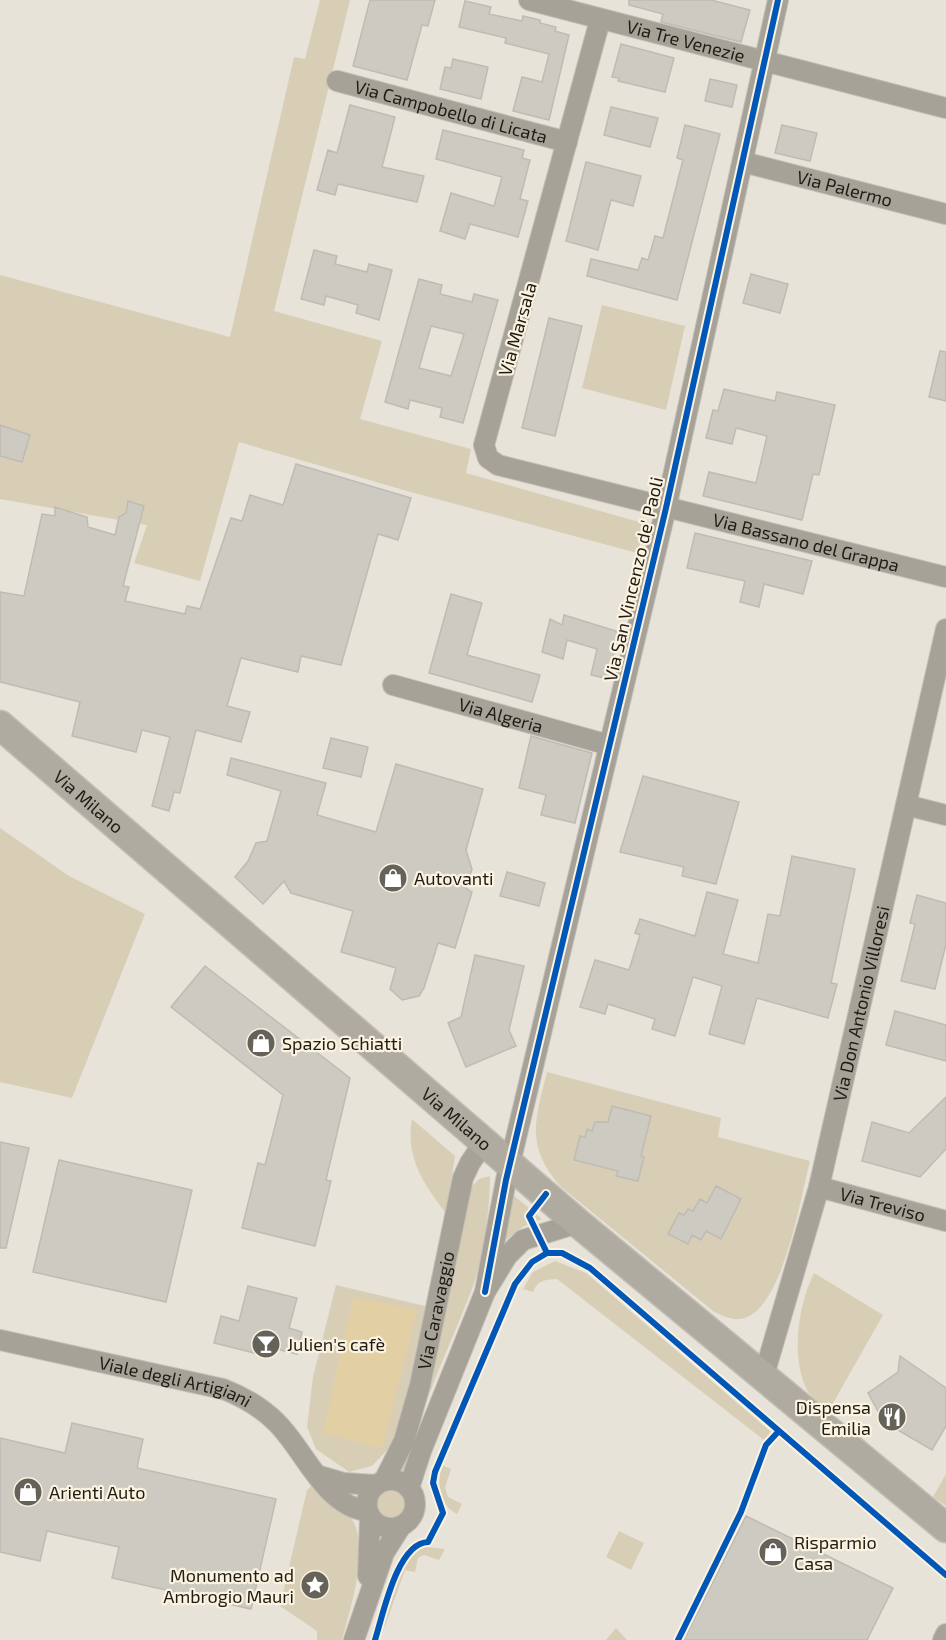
<svg xmlns="http://www.w3.org/2000/svg" width="946" height="1640" font-family="'Exo 2',sans-serif">
	<rect width="100%" height="100%" fill="#e7e3d9"/>
	<path fill="#d8ceb6" d="M320,0H350L274,311L382,341L360,419L471,449L466,473L646,524L637,553L407,491L239,442L200,581L134,563L147,525L0,499V275L230,337L294,57L305,59Z
		M602,305L685,326L666,410L582,388Z
		M0,828L69,876L145,914L72,1098L0,1082Z
		M547,1072L721,1118L718,1137L810,1161C801,1195 782,1317 739,1319C730,1320 721,1315 713,1311L560,1186C525,1144 535,1121 547,1072Z
		M412,1119L455,1156L446,1213C424,1185 405,1157 412,1119Z
		M490,1176C490,1211 483,1262 470,1294C447,1354 418,1409 407,1473L395,1468L465,1194L479,1179Z
		M511,1193L542,1219L524,1226L499,1245Z
		M555,1261L586,1273L771,1432L764,1440L557,1279C544,1280 538,1280 533,1292L523,1289L533,1272Z
		M814,1273L883,1315L828,1412C822,1406 813,1399 808,1392C790,1359 798,1305 814,1273Z
		M336,1285L429,1307L399,1424L391,1446L372,1466L349,1472L316,1449L307,1427L313,1377Z
		M442,1465L451,1469L445,1488L448,1497L462,1504L457,1514C438,1504 437,1483 442,1465Z
		M946,1474V1506L933,1497Z
		M312,1485C323,1495 337,1503 348,1514C373,1541 350,1609 342,1640H317V1631L280,1606L307,1490Z
		M374 1504a17 17 0 1 1 34 0a17 17 0 1 1-34 0Z
		M619,1531L644,1543L631,1570L606,1557Z
		M425,1547L445,1549L439,1560L424,1555L418,1558L415,1572L405,1570L380,1640C388,1614 398,1556 425,1547Z
		M616,1628L627,1640H606Z"/>
	<path fill="#e3cfa4" d="M353,1297L417,1310L382,1448L323,1433Z"/>
	<path fill="#cdcac1" stroke="#bfbbb4" stroke-width="1.5" fill-rule="evenodd" d="M370,0H435L428,26L422,25L407,80L353,66Z
		M629,0H711L750,10L741,42L661,22L663,14L629,5Z
		M465,1L491,7L489,14L522,21L523,16L540,20V23L556,27L555,31L569,35L549,120L513,111L522,77L542,82L549,54L505,43L506,38L459,27Z
		M621,44L674,58L665,92L618,81L619,78L612,77Z
		M453,59L488,67L481,99L440,89L445,67L451,68Z
		M710,79L737,85L732,107L705,101Z
		M350,105L395,117L382,167L424,176L417,202L338,184L335,195L317,190L328,150L337,153Z
		M611,107L658,118L650,147L604,135Z
		M685,125L720,134L677,300L587,276L591,259L638,270L642,258L648,260L655,236L663,238L683,160L677,158Z
		M782,125L817,133L810,161L775,153Z
		M443,130L524,150L522,158L530,160L520,199L528,201L518,237L470,224L465,239L440,231L451,193L494,206L502,177L436,159Z
		M586,162L641,176L633,206L611,200L598,250L566,241Z
		M314,250L337,256L335,264L367,272L369,264L392,270L379,320L356,313L358,305L326,296L324,305L301,299Z
		M751,274L788,284L780,313L743,303Z
		M419,279L442,285L440,294L472,302L474,294L498,300L463,423L440,417L442,408L410,400L408,409L385,402ZM431,326L464,334L451,376L419,368Z
		M549,318L582,326L555,436L522,428Z
		M940,351L946,352V401L929,397Z
		M724,389L775,401L777,392L835,405L819,475L813,474L802,520L703,496L709,472L756,483L767,436L736,428L732,444L706,438L713,410L718,411Z
		M0,425L30,435L22,462L0,456Z
		M296,464L411,498L398,540L378,534L341,665L301,656L298,672L241,658L227,706L250,712L241,742L196,730L180,793L174,792L169,811L152,806L170,737L142,730L136,752L72,736L80,702L0,682V592L24,596L42,514L55,516V507L87,517L88,527L115,535L119,517L126,513L128,501L144,506L123,586L129,587L125,601L185,614L187,606L200,609L231,518L242,521L250,495L283,505Z
		M695,533L812,561L803,594L764,584L759,607L740,602L745,581L687,568Z
		M451,594L482,603L467,655L540,675L532,702L429,673Z
		M564,615L619,632L608,679L591,675L597,649L567,640L563,659L542,652L550,619L562,625Z
		M531,736L592,753L575,823L541,815L546,795L519,788Z
		M331,738L368,747L361,777L323,768Z
		M231,758L326,783L317,815L376,832L396,764L483,789L466,850L472,869L466,888L472,892L455,948L438,943L424,988L419,996L402,1000L390,989L396,968L341,952L353,911L291,893L284,881L263,904L235,877L248,861L256,843L267,841L281,791L227,775Z
		M643,776L739,802L716,884L682,876L684,867L620,852Z
		M792,856L855,869L831,983L837,984L828,1018L757,998L744,1044L709,1034L722,986L693,977L675,1036L652,1029L655,1019L608,1004L605,1014L580,1007L595,960L629,970L640,935L635,933L640,919L695,936L707,892L738,900L723,954L758,963L768,914L780,916Z
		M507,872L545,883L539,906L500,896Z
		M917,895L946,903V944L935,989L901,981L915,924L910,923Z
		M475,955L524,966L509,1030L516,1046L466,1067L448,1023L461,1017Z
		M205,966L350,1078L326,1180L331,1181L315,1246L242,1228L258,1163L265,1165L283,1095L171,1007Z
		M895,1011L946,1025V1061L886,1045Z
		M946,1097V1149L920,1177L862,1161L872,1122L909,1133Z
		M612,1106L651,1116L641,1156L644,1157L638,1181L616,1176L618,1171L574,1160L580,1136L585,1137L587,1129L592,1131L595,1122H608Z
		M0,1142L29,1148L6,1248H0Z
		M59,1160L192,1190L166,1302L33,1272Z
		M716,1186L741,1199L721,1239L706,1231L701,1240L692,1235L688,1244L668,1234L679,1213L684,1215L688,1209L693,1211L700,1199L707,1203Z
		M248,1286L297,1298L289,1328L302,1332L297,1354L260,1345L258,1354L214,1343L221,1316L239,1321Z
		M900,1356L946,1388V1426L932,1450L884,1422L868,1393L898,1372Z
		M72,1423L143,1439L137,1468L276,1499L251,1609L112,1578L119,1547L47,1531L40,1561L0,1552V1438L65,1453Z
		M746,1516L893,1588L867,1640H684Z"/>
	<g fill="none" stroke-linecap="round" stroke-linejoin="round">
		<g stroke="#c2beb7" stroke-width="22">
			<g id="minor">
				<path id="s1" d="M529,0L946,108"/>
				<path id="s2" d="M600,20L484,445L488,458L498,465L946,577"/>
				<path id="s3" d="M337,81L567,142"/>
				<path id="s4" d="M743,162L946,214"/>
				<path id="s5" d="M393,685L609,745"/>
				<path d="M906,805L946,815"/>
				<path id="s6" d="M819,1187L946,1221"/>
				<path d="M485,1292L506,1180L666,508L778,0"/>
				<path id="s7" d="M0,1340L223,1389C244,1397 261,1407 277,1423C305,1451 325,1506 367,1511"/>
				<path id="s8" d="M764,1375L819,1187L946,629"/>
				<path d="M320,1476L344,1483L376,1485"/>
				<path id="s9" d="M385,1479L404,1441L420,1385L463,1178L470,1163L485,1141"/>
				<circle cx="391" cy="1504" r="24"/>
				<path d="M409,1488L421,1451L485,1292L507,1256L523,1240L578,1223"/>
				<path d="M368,1576L370,1519"/>
				<path d="M354,1640L384,1553L401,1526"/>
				<path d="M943,1640L946,1634"/>
			</g>
		</g>
		<g stroke="#c2beb7" stroke-width="31">
			<g id="secondary">
				<path id="s10" d="M0,725L578,1223L946,1528"/>
			</g>
		</g>
		<use href="#minor" stroke="#a6a298" stroke-width="20"/>
		<use href="#secondary" stroke="#afaba1" stroke-width="28"/>
		<g stroke="#fbf2e0" stroke-width="10">
			<path id="cycleway" d="M547,1253H562L590,1268L946,1575
				M485,1292L506,1180L666,508L778,0
				M375,1640C383,1615 397,1543 428,1542L443,1513L433,1483L435,1472L515,1284L532,1262L547,1253L529,1216L546,1194
				M678,1640L741,1512L766,1445L778,1432"/>
		</g>
		<use href="#cycleway" stroke="#0057b8" stroke-width="6"/>
	</g>
	<defs>
		<g id="shop-disc" transform="scale(1.5)"><circle r="9.5" fill="#65625a" stroke="#fbf2e0"/><path d="M-5-2.5h2.3a2.7 3.5 0 0 1 5.4 0H5L5.5 6h-11ZM-1.5-2.5h3a1.5 2.3 0 0 0-3 0Z" fill="#fff"/></g>
		<g id="bar-disc" transform="scale(1.5)"><circle r="9.5" fill="#65625a" stroke="#fbf2e0"/><path d="M-6-5H6L.8 .8V4.5H3.5V6h-7V4.5H-.8V.8Z" fill="#fff"/></g>
		<g id="restaurant-disc" transform="scale(1.5)"><circle r="9.5" fill="#65625a" stroke="#fbf2e0"/><path d="M-5-6h1v4h1v-4h1v4h1v-4h1v5L-1.5 .5V6h-2V.5L-5-1ZM5-6V6H3V1.5H1.5Q1.5-4 5-6Z" fill="#fff"/></g>
		<g id="sight-disc" transform="scale(1.5)"><circle r="9.5" fill="#65625a" stroke="#fbf2e0"/><path d="M0-6L1.8-2.2L6-1.7L2.9 1.2L3.7 5.4L0 3.3L-3.7 5.4L-2.9 1.2L-6-1.7L-1.8-2.2Z" fill="#fff"/></g>
	</defs>
	<g fill-rule="evenodd">
		<use href="#shop-disc" x="393" y="878"/>
		<use href="#shop-disc" x="261" y="1043"/>
		<use href="#bar-disc" x="266" y="1344"/>
		<use href="#restaurant-disc" x="892" y="1417"/>
		<use href="#shop-disc" x="28" y="1492"/>
		<use href="#shop-disc" x="773" y="1552"/>
		<use href="#sight-disc" x="315" y="1585"/>
	</g>
	<g text-anchor="middle" dominant-baseline="central" stroke-width="4.5" stroke-linejoin="round" paint-order="stroke">
		<g font-size="18" fill="#1f1c15" stroke="#fbf2e0">
			<text stroke="none"><textPath href="#s1" startOffset="162">Via Tre Venezie</textPath></text>
			<text stroke="none"><textPath href="#s3" startOffset="118">Via Campobello di Licata</textPath></text>
			<text stroke="none"><textPath href="#s4" startOffset="105">Via Palermo</textPath></text>
			<text transform="translate(517 329) rotate(-74)">Via Marsala</text>
			<text stroke="none"><textPath href="#s2" startOffset="784">Via Bassano del Grappa</textPath></text>
			<text transform="translate(633 579) rotate(-77)">Via San Vincenzo de' Paoli</text>
			<text stroke="none"><textPath href="#s5" startOffset="112">Via Algeria</textPath></text>
			<text stroke="none"><textPath href="#s10" startOffset="117">Via Milano</textPath></text>
			<text stroke="none"><textPath href="#s8" startOffset="384">Via Don Antonio Villoresi</textPath></text>
			<text stroke="none"><textPath href="#s10" startOffset="603">Via Milano</textPath></text>
			<text stroke="none"><textPath href="#s6" startOffset="66">Via Treviso</textPath></text>
			<text stroke="none"><textPath href="#s9" startOffset="177">Via Caravaggio</textPath></text>
			<text stroke="none"><textPath href="#s7" startOffset="180">Viale degli Artigiani</textPath></text>
		</g>
		<g font-size="18" fill="#1f1c15" stroke="#fbf2e0" text-anchor="start">
			<text x="414" y="878">Autovanti</text>
			<text x="282" y="1043">Spazio Schiatti</text>
			<text x="287" y="1344">Julien's cafè</text>
			<text x="871" y="1407" text-anchor="end">Dispensa<tspan x="871" dy="21">Emilia</tspan></text>
			<text x="49" y="1492">Arienti Auto</text>
			<text x="794" y="1542">Risparmio<tspan x="794" dy="21">Casa</tspan></text>
			<text x="294" y="1575" text-anchor="end">Monumento ad<tspan x="294" dy="21">Ambrogio Mauri</tspan></text>
		</g>
	</g>
</svg>
